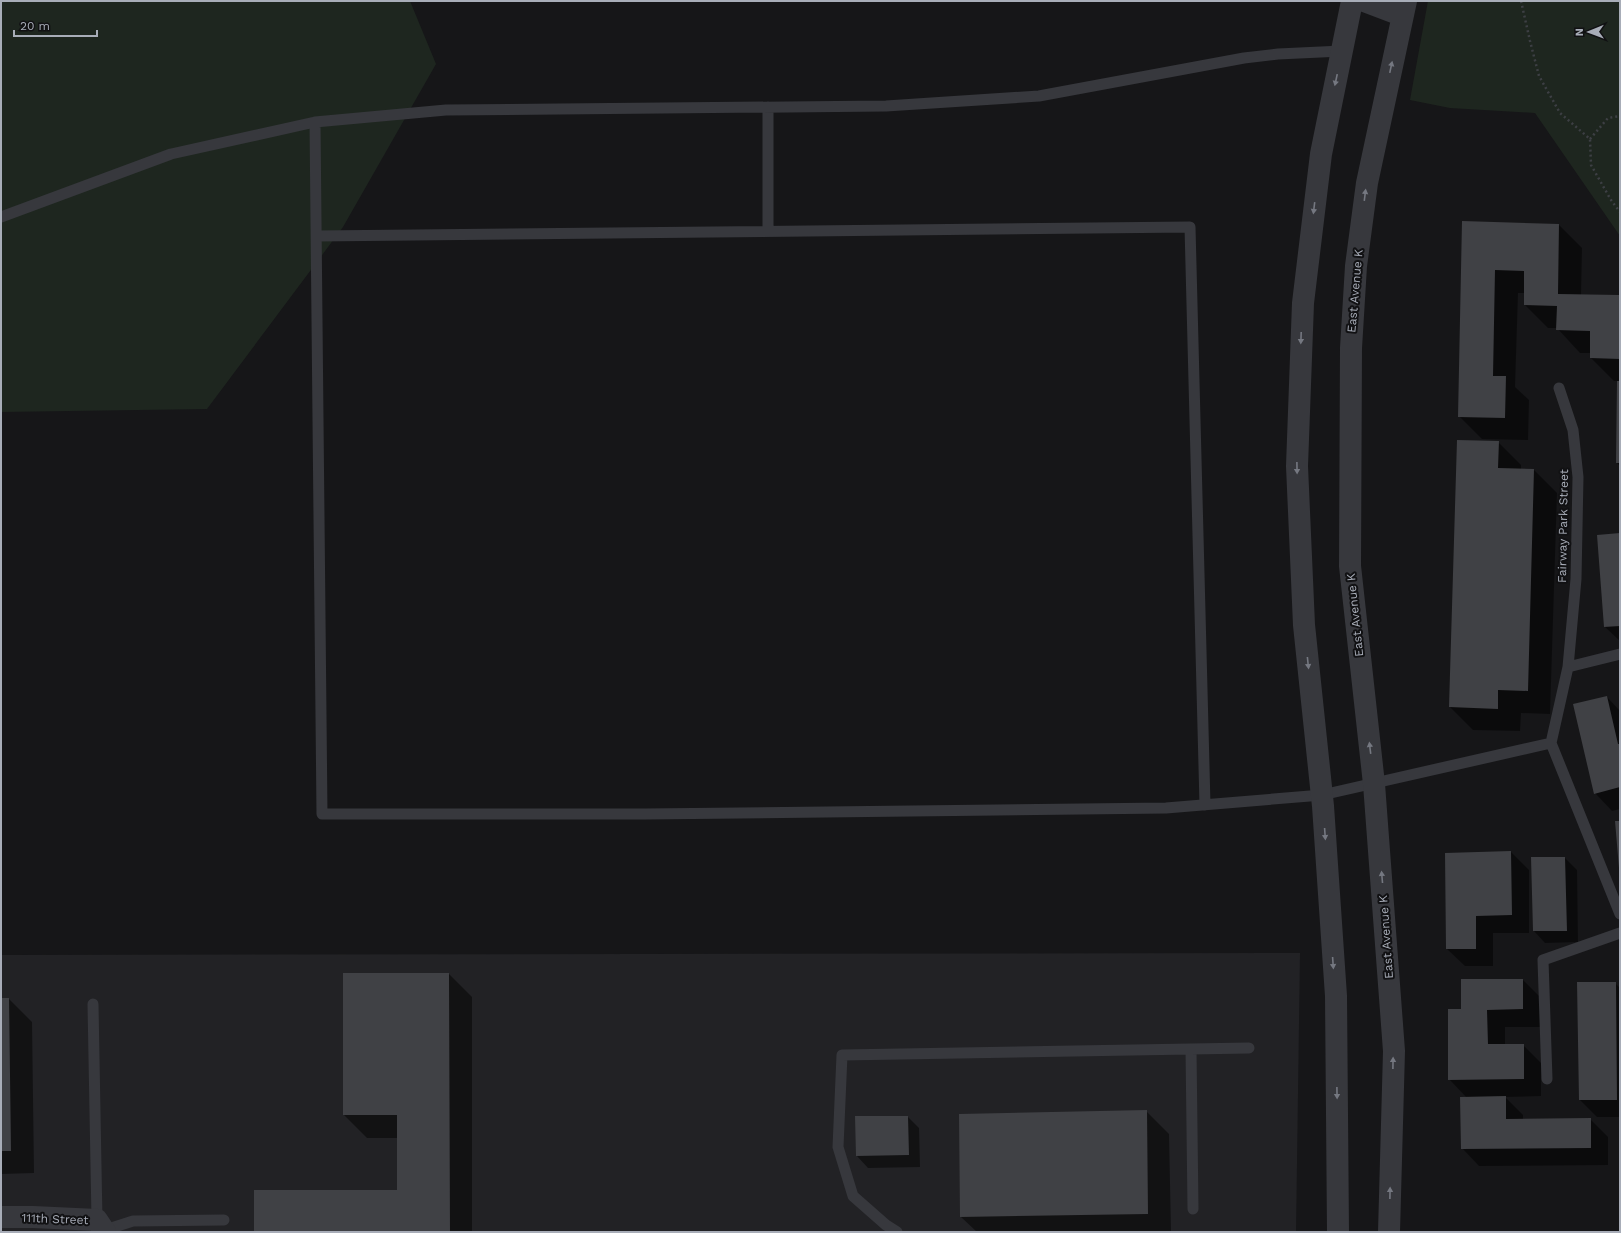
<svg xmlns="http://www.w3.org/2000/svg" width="1621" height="1233" font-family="'Work Sans',sans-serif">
	<rect width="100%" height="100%" fill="#161618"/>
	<path fill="#222225" d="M1300,953L1296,1232H1V955Z"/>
	<path fill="#1e261f" d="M1,1H410L436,64L343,227L207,409L1,412Z
		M1428,1H1620V236L1535,113L1450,108L1410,100Z"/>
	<path fill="#0007" d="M1463,222L1559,225L1582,248L1581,295L1620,296V466L1617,463L1618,381H1614L1591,358V353H1580L1557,328H1548L1525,305V293H1518L1515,387L1529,400L1528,440L1482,439L1459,416Z
		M1498,442L1521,465V470H1534L1557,493L1550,714L1521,713L1520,731L1473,730L1450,707Z
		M1620,534V641L1605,627Z
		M1607,697L1620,711V809L1612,811L1595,793Z
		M1511,852L1529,870V933H1493V966H1465L1447,949Z
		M1532,858H1565L1577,870L1578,942L1545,943L1534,931Z
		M449,974L472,997V1232H255L398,1191V1138H367L344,1115Z
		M1523,980L1540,997L1541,1027H1505V1045H1523L1541,1063V1096L1505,1097L1523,1115V1120L1590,1119L1608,1137V1165L1479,1166L1462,1148L1467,1098L1449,1079L1462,1010Z
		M1615,983L1620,988V1117H1597L1580,1100Z
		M1,999H9L32,1022L34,1173L1,1174Z
		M1146,1111L1169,1134L1171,1232H977L961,1217Z
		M908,1117L919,1128L920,1167L868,1168L857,1156Z"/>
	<path fill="#404145" d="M1462,221L1559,224L1558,294L1620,295V359L1590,358V331L1556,330L1557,306L1524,305V271L1495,270L1493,376H1506L1505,418L1458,417Z
		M1617,381H1620V463H1616Z
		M1457,440L1499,441L1498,468L1534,469L1528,691L1498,690V709L1449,707Z
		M1620,533V626L1604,627L1597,535Z
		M1607,696L1618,744H1620V787L1594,794L1573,704Z
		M1615,821H1620V868H1619Z
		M1511,851L1512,915L1476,916V949H1446L1445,853Z
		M1531,857H1565L1567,931H1533Z
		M343,973H449L450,1232H254V1190H397V1115H343Z
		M1461,979H1523V1009L1487,1010L1488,1044H1524V1079L1448,1080V1009H1461Z
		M1577,982H1616L1617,1100H1579Z
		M1,998H9L11,1151H1Z
		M1506,1096V1119L1591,1118V1148L1461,1149L1460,1097Z
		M1147,1110L1148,1214L960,1217L959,1114Z
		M855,1116H908L909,1155L856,1156Z"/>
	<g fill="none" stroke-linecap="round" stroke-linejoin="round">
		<path stroke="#3d3f44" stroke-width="2.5" stroke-dasharray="2 3" stroke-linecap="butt" d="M1521,1L1530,41L1539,76L1560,113L1590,139L1591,165L1611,200L1620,212
			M1590,139L1608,118L1620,116"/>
		<path stroke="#37383d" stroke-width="11" d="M1342,51L1278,54L1244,58L1039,96L886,106L446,110L315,122L322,814H645L1166,808L1322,795L1551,743L1568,667L1576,579L1578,477L1573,430L1559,388
			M768,107V231
			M1,217L171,154L315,122
			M317,236L1190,227L1205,805
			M1568,667L1620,654
			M1551,743L1620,914
			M93,1004L97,1220
			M1191,1049L1193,1209
			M1547,1079L1543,960L1620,933
			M105,1230L133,1221L224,1220
			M897,1232L886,1225L853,1196L838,1147L842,1055L1249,1048"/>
		<path stroke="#37383d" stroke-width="22" d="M1,1217H33L97,1220L105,1232"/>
		<path stroke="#37383d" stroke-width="22" d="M1364,1L1401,15
			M1338,1232L1336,996L1323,806L1304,625L1297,466L1303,303L1321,154L1352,1
			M1389,1232L1394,1051L1374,784L1350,566L1351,348L1356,266L1367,183L1406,1"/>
	</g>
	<defs><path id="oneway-solid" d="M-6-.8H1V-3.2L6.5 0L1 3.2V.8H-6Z"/></defs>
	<g fill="#757881">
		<use href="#oneway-solid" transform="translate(1391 67) rotate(-78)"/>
		<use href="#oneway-solid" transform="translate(1336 80) rotate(102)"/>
		<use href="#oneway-solid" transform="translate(1365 195) rotate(-83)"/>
		<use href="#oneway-solid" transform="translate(1314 208) rotate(97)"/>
		<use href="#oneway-solid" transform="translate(1301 338) rotate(92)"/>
		<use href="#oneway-solid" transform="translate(1297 468) rotate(89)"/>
		<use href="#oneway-solid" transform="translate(1308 663) rotate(84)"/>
		<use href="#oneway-solid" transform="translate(1370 748) rotate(-97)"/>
		<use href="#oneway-solid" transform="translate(1325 834) rotate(86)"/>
		<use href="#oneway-solid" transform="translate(1382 877) rotate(-95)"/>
		<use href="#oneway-solid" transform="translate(1333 963) rotate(86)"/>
		<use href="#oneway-solid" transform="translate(1393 1063) rotate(-89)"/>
		<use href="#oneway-solid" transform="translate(1337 1093) rotate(89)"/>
		<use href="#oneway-solid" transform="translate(1390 1193) rotate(-89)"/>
	</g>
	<g text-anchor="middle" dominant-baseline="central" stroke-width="4" stroke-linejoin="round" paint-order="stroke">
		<g font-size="12" fill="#a8adb8" stroke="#111113">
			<text transform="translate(1355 291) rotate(-85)">East Avenue K</text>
			<text transform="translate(1563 526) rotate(-89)">Fairway Park Street</text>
			<text transform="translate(1355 615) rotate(-96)">East Avenue K</text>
			<text transform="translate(1386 937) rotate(-94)">East Avenue K</text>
			<text transform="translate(55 1219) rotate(2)">111th Street</text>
		</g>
	</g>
	<rect width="1621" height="1233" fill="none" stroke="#a8adb8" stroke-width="4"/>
	<g transform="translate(1589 32) rotate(269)" stroke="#111113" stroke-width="3" paint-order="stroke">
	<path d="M0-3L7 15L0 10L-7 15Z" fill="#a8adb8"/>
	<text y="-6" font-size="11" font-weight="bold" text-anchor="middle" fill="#a8adb8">N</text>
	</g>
	<path d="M14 30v6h83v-6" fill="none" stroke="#a8adb8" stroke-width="2"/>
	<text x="20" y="30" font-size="12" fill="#a8adb8" stroke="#111113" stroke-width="3" paint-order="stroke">20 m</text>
</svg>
